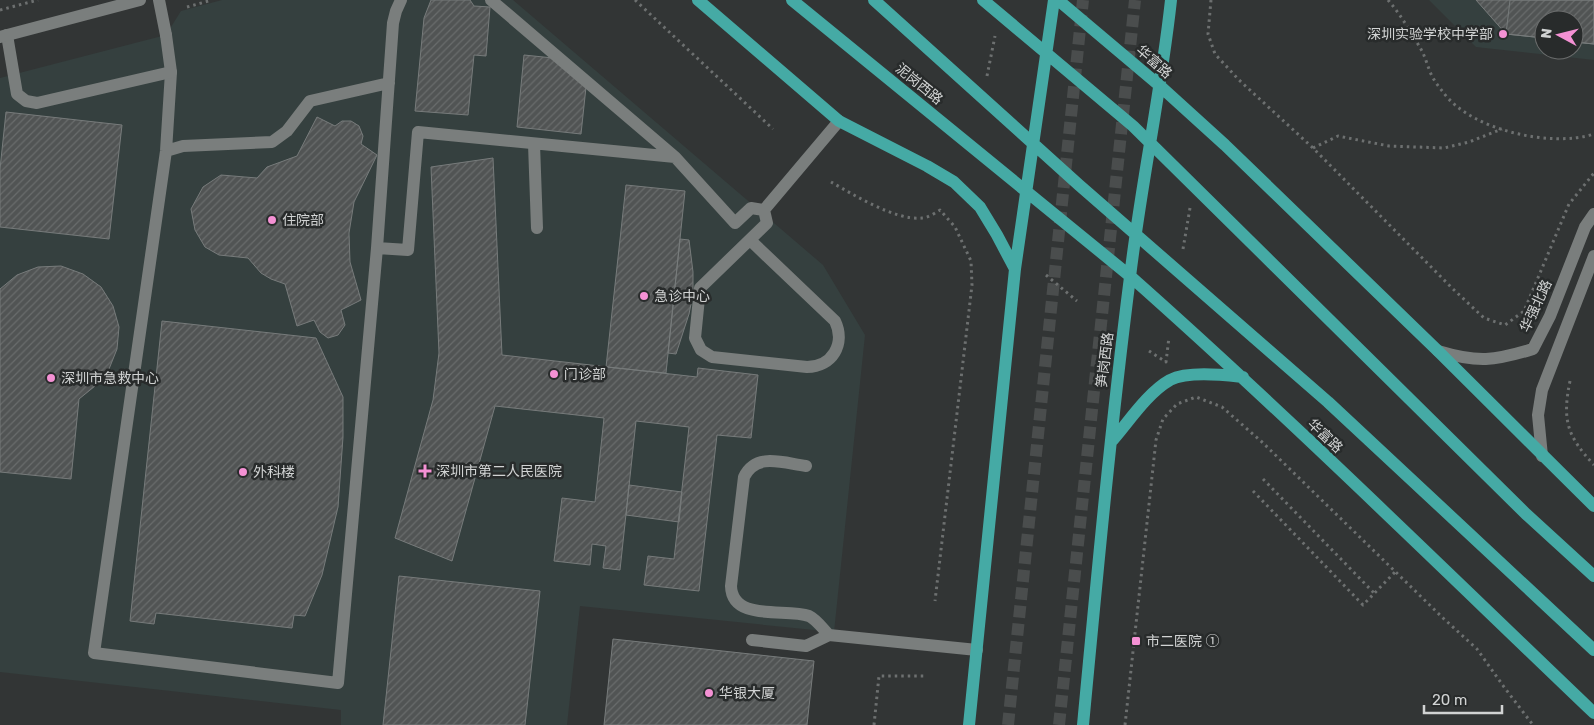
<svg xmlns="http://www.w3.org/2000/svg" width="1594" height="725" font-family="Rubik,'Noto Sans SC',sans-serif">
	<defs>
		<pattern id="building-hatch" width="6" height="6" patternUnits="userSpaceOnUse" patternTransform="scale(1.25)"><rect width="6" height="6" fill="#515454"/><path d="M-1 1l2-2M0 6l6-6M5 7l2-2" fill="none" stroke="#696c6c"/></pattern>
	</defs>
	<rect width="100%" height="100%" fill="#323535"/>
	<path fill="#35403f" fill-rule="evenodd" d="M222,0H513L823,265L865,335L834,632L580,606L567,725H341V710L0,672V78L166,35L181,11Z
		M1429,0H1594V60L1476,47ZM1544,20H1574V50H1544Z"/>
	<path fill="url(#building-hatch)" stroke="#777b7b" d="M431,0H470L474,6L490,7L486,56L474,55L468,115L415,111L424,18Z
		M1476,0H1594V44L1574,42V20H1544V38L1506,34Z
		M1510,0H1594V44L1574,42V20H1544V38L1506,34Z
		M524,55L553,58L586,87L581,134L517,127Z
		M6,112L122,125L109,239L0,227V169Z
		M317,117L335,126L342,121H351L359,126L363,136L361,144L377,155L354,202L349,233L350,262L361,300L341,310L345,325L338,335L328,338L320,332L314,320L297,326L285,284L271,279L261,273L248,258L219,255L205,247L195,230L191,209L203,187L221,175L257,178L267,167L297,156Z
		M493,158L502,355L697,377L698,368L758,375L751,438L717,435L699,591L644,585L648,556L674,559L689,427L636,421L620,570L603,568L606,546L592,544L590,565L554,561L562,498L595,502L604,418L495,406L452,561L395,538L433,400L439,353L431,167Z
		M626,185L685,191L666,373L606,367Z
		M680,239L689,240L693,272V294L689,314L676,354L668,353Z
		M61,266L83,274L101,287L113,306L119,327L117,349L109,369L95,386L79,399L71,479L0,472V289L17,275L38,267Z
		M162,321L316,338L343,397V437L338,507L322,575L305,616L294,615L292,628L156,613L154,624L130,621Z
		M629,485L682,492L679,522L626,515Z
		M399,576L540,591L525,725H383Z
		M613,639L814,661L807,725H604Z"/>
	<g fill="none" stroke-linecap="round" stroke-linejoin="round">
		<path stroke="#4a4d4d" stroke-width="12" stroke-dasharray="12 6" stroke-linecap="butt" d="M1008,725L1083,0
			M1059,725L1135,0"/>
		<path stroke="#6d7070" stroke-width="3" stroke-dasharray="2.5 4" stroke-linecap="butt" d="M635,0L773,129
			M1211,0L1208,34L1215,54L1239,80L1313,148L1453,289L1484,318L1505,325L1524,311L1569,204L1594,173
			M1388,0C1401,15 1412,34 1422,51C1426,59 1428,68 1432,76C1435,82 1439,87 1443,92C1470,130 1551,148 1594,134
			M187,7L212,0
			M0,10L38,0
			M987,76L995,36
			M1313,148L1338,136L1389,146L1444,148L1469,142L1502,129
			M831,182C854,195 896,221 922,218C928,218 935,213 940,210L955,227L971,261L972,285L935,601
			M1183,249L1190,208
			M1046,275L1077,301
			M1149,351L1166,362L1169,337
			M1570,381C1562,420 1567,436 1594,465
			M1263,479L1374,593
			M1253,491L1363,605L1396,571
			M874,725L879,676H926
			M1125,725L1156,440L1163,419L1177,404L1196,397L1222,407L1262,442L1443,618L1477,649L1504,687L1533,725"/>
		<path stroke="#7a7e7d" stroke-width="12" d="M491,0L675,157L735,223L751,208L764,210L767,223L700,288L695,338L701,350L712,357L807,367C832,367 846,344 835,321L750,240
			M166,35L171,72L166,151L94,653L338,683L377,248L393,23L396,11L401,0
			M534,144L537,228
			M166,151L183,146L272,142L287,131L310,101L389,83
			M764,210L839,121
			M377,248L408,250L418,132L675,157
			M806,466C783,463 756,452 744,477L731,586C732,622 786,608 809,616C816,619 824,630 829,635L977,650
			M752,640L806,646L829,635"/>
		<path stroke="#7a7e7d" stroke-width="12" d="M159,0L166,35
			M7,35L17,94L26,101L37,103L171,72"/>
		<path stroke="#7a7e7d" stroke-width="12" d="M0,37L140,0
			M1438,351C1478,363 1494,361 1533,349L1550,316L1585,227L1594,214
			M1542,456L1538,415L1542,390L1594,256"/>
		<path stroke="#45aaa5" stroke-width="12" d="M698,0L839,121L927,166L954,182L980,207L997,235L1015,269
			M792,0L1130,276C1289,417 1440,566 1594,713
			M874,0L1079,185L1328,402L1594,650
			M983,0L1133,126L1526,514L1594,576
			M1058,0L1160,86L1225,145L1438,351L1594,506
			M1111,442C1128,423 1147,393 1170,380C1188,371 1223,375 1243,377
			M969,725L1015,269L1054,0
			M1083,725C1097,576 1111,426 1130,277C1141,184 1161,93 1171,0"/>
	</g>
	<g fill="#f491d4" stroke="#282b2b" stroke-width="2">
		<circle cx="1503" cy="34" r="5"/>
		<circle cx="272" cy="220" r="5"/>
		<circle cx="644" cy="296" r="5"/>
		<circle cx="554" cy="374" r="5"/>
		<circle cx="51" cy="378" r="5"/>
		<path d="M422.5 463.5h5v5h5v5h-5v5h-5v-5h-5v-5h5z"/>
		<circle cx="243" cy="472" r="5"/>
		<rect x="1131" y="636" width="10" height="10" rx="2.5"/>
		<circle cx="709" cy="693" r="5"/>
	</g>
	<g text-anchor="middle" dominant-baseline="central" stroke-width="5" stroke-linejoin="round" paint-order="stroke">
		<g font-size="14" fill="#d1d3d3" stroke="#282b2b" text-anchor="start">
			<text x="1493" y="34" text-anchor="end">深圳实验学校中学部</text>
			<text x="282" y="220">住院部</text>
			<text x="654" y="296">急诊中心</text>
			<text x="564" y="374">门诊部</text>
			<text x="61" y="378">深圳市急救中心</text>
			<text x="436" y="471">深圳市第二人民医院</text>
			<text x="253" y="472">外科楼</text>
			<text x="1146" y="641">市二医院 ①</text>
			<text x="719" y="693">华银大厦</text>
		</g>
		<g font-size="14" fill="#d1d3d3" stroke="#282b2b">
			<text transform="translate(1154 62) rotate(41)">华富路</text>
			<text transform="translate(919 84) rotate(39)">泥岗西路</text>
			<text transform="translate(1536 306) rotate(-65)">华强北路</text>
			<text transform="translate(1105 360) rotate(-83)">笋岗西路</text>
			<text transform="translate(1325 436) rotate(44)">华富路</text>
		</g>
	</g>
	<g transform="translate(1559 35) rotate(277)"><circle r="24" fill="#282b2b" stroke="#6c6e6e"/>
	<path d="M0-4L9 19L0 12L-9 19Z" fill="#f491d4"/>
	<text y="-8" font-size="14" font-weight="bold" text-anchor="middle" fill="#d1d3d3">N</text>
	</g>
	<path d="M1424 705v8h78v-8" fill="none" stroke="#d1d3d3" stroke-width="2.5"/>
	<text x="1432" y="705" font-size="15" fill="#d1d3d3" stroke="#282b2b" stroke-width="4" paint-order="stroke">20 m</text>
</svg>
